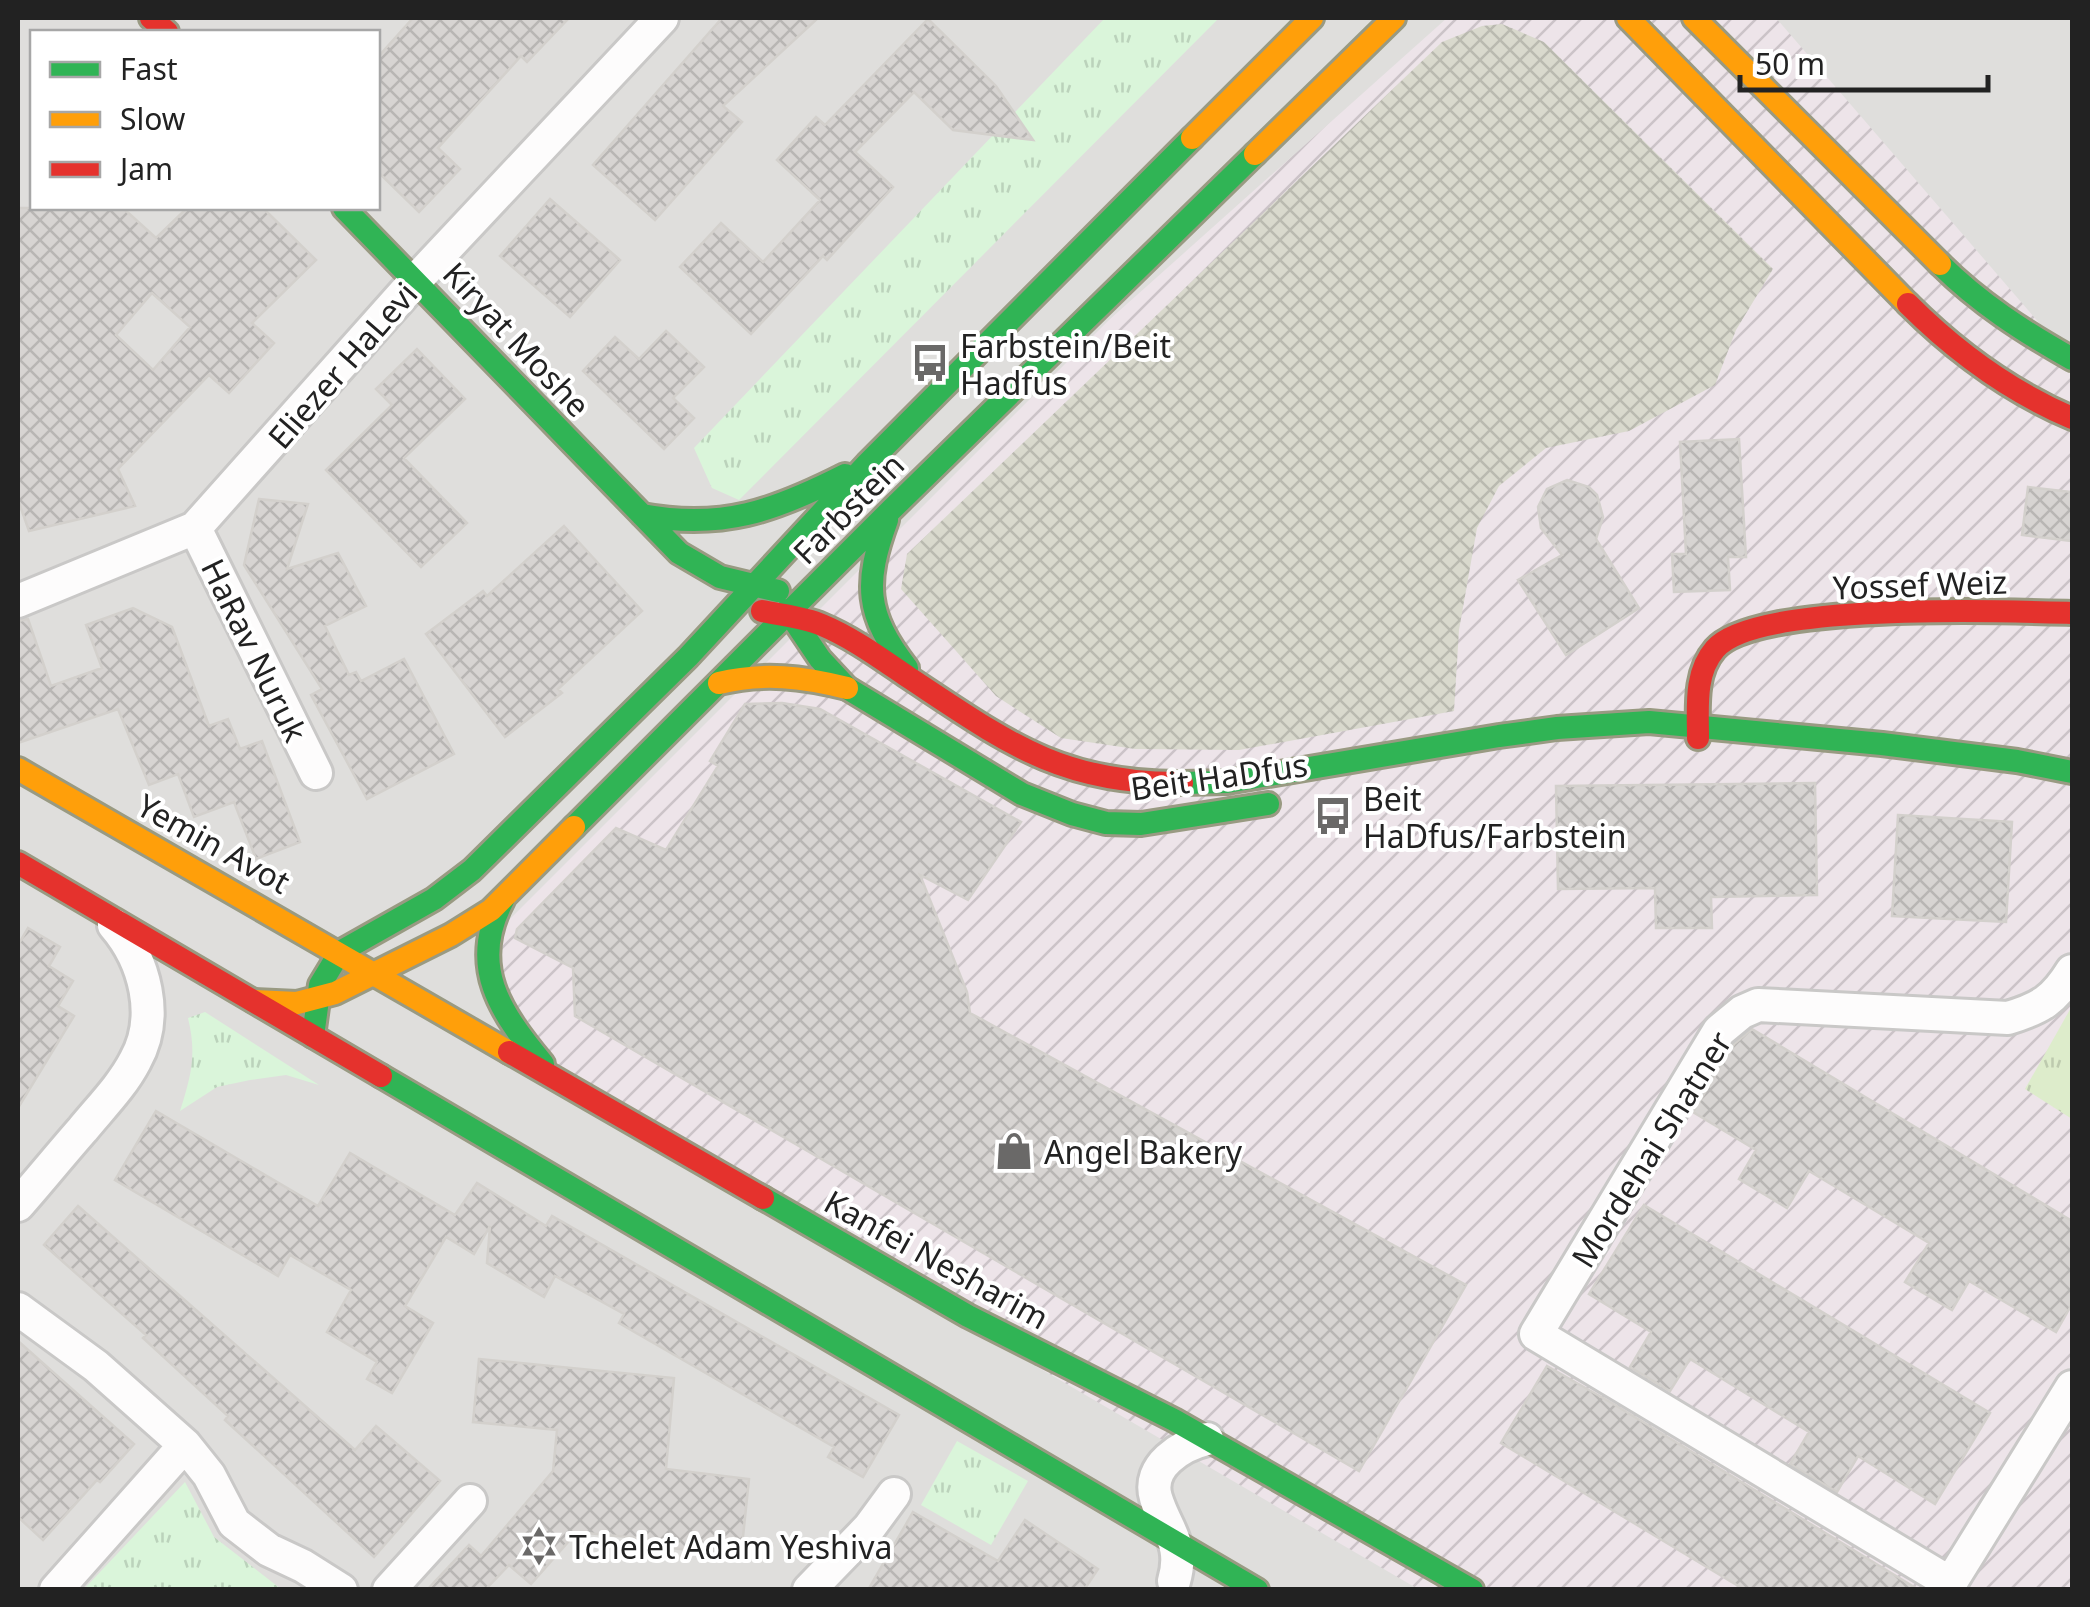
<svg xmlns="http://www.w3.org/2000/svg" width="2090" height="1607" font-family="'Noto Sans',sans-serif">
	<defs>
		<pattern id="industrial-furrows" width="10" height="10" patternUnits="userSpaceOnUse" patternTransform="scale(2.5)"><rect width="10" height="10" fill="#ede4e9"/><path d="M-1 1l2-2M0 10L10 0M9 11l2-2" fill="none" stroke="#cbc3c8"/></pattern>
		<pattern id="construction-cross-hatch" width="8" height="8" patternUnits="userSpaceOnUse" patternTransform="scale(2.5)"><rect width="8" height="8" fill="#d9d9cd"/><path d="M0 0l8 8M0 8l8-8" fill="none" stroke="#babab0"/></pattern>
		<pattern id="grass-tufts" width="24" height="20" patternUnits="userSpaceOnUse" patternTransform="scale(2.5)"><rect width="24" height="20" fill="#ddeccb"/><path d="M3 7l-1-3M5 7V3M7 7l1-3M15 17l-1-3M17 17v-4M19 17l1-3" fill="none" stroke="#bdcaae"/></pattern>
		<pattern id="park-tufts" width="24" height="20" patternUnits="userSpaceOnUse" patternTransform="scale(2.5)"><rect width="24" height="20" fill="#daf5da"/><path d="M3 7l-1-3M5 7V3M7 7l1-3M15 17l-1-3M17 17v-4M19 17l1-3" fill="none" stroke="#bbd2bb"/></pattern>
		<pattern id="building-cross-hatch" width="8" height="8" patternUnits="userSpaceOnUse" patternTransform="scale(2.5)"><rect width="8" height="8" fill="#d7d4d2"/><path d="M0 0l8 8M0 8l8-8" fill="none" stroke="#b8b6b4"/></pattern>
	</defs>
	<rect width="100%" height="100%" fill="#f0eeeb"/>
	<path fill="#dfdedc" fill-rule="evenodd" d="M18,18H2072V1589H18ZM32,32H378V208H32Z"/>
	<path fill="url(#industrial-furrows)" d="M1447,18H1776L2072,361V1589H1418L583,1102L482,954L495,934L1109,320Z"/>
	<path fill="url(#construction-cross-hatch)" d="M1502,24L1544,42L1773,269L1736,330L1715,385L1629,431L1546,448L1499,486L1477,528L1459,630L1454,711L1239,750L1135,749L1061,738L996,696L901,589L907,554L1442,42L1482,26Z"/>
	<path fill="url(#grass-tufts)" d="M2072,1006V1119L2025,1089Z"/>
	<path fill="url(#park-tufts)" d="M1105,18H1219L739,500L712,488L694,448Z
		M205,1012L319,1085L286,1075L250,1080L217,1087L180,1111C191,1076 197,1055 188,1018Z
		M957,1441L1028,1481L991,1545L921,1505Z
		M185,1482L214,1537L281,1589H84Z"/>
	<path fill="url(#building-cross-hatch)" stroke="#d3d0cc" stroke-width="2.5" fill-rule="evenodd" d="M413,18H569L527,62L521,56L438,148L460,169L419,212L378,172V57Z
		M722,18H818L723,106L742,122L655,220L593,165Z
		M928,19L996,86L1033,140L953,130L914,92L855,152L893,187L827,260L823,256L751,334L680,267L721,223L763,262L820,200L777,160L816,117L825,125Z
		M550,199L620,260L570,317L500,256Z
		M18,208H123L156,238L187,208H263L316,260L252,323L274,343L229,393L209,375L118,469L135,506L29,531L18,500ZM152,293L190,327L153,370L116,335Z
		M666,331L704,367L673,398L694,418L664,449L583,371L615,337L639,359Z
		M417,349L465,399L404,458L467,523L421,567L326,470L392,405L376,389Z
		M1739,439L1746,557H1728L1730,590L1674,592L1672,554H1686L1680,442Z
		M1567,480L1589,487L1597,495L1603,517L1596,539L1639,608L1566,655L1518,580L1562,555L1541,528L1538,507L1547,489Z
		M2028,487L2072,492V541L2022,535Z
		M259,499L308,504L287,569L338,553L366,606L325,626L349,675L356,672L361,681L404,659L454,754L367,799L311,695L322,689L244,565Z
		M564,526L642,611L558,689L562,693L505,737L426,634L483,591L487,596Z
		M133,608L172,627L209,726L228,719L240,749L262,741L300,842L256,859L234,802L194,817L178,774L149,785L118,709L18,743V621L28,619L51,686L102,668L86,625Z
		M782,703L820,709L1021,822L968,900L920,875L967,992L970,1013L1466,1285L1359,1471L575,1016L573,968L515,938L517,929L616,828L666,850L718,766L710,761L745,704Z
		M1815,783L1817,895L1711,897L1712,928H1656L1655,888L1558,889L1556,786Z
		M1898,815L2012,822L2006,922L1892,916Z
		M28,928L60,947L49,966L73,981L58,1006L74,1016L18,1108V945Z
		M1752,1029L2072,1221V1304L2056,1332L1969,1281L1952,1310L1905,1282L1929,1243L1809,1171L1787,1208L1739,1179L1756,1150L1693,1112L1734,1044Z
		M156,1111L318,1206L350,1153L455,1215L477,1183L546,1226L552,1216L899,1415L863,1477L828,1457L834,1447L619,1323L624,1314L555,1276L544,1297L487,1263L490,1226L474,1254L446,1237L405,1306L433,1323L392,1393L367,1379L377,1362L327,1332L351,1290L290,1255L278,1276L115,1180Z
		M1644,1205L1990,1413L1935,1504L1858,1456L1837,1492L1790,1464L1809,1432L1690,1359L1670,1391L1630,1367L1651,1332L1589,1294Z
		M78,1206L355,1450L376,1426L440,1481L374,1557L225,1420L228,1416L143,1338L146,1335L44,1245Z
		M18,1341L134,1444L100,1482L97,1480L43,1540L18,1517Z
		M479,1359L674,1378L666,1469L749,1479L741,1556L654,1546L658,1540L577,1532L531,1584L509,1565L485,1590H427L469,1545L481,1556L553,1471L557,1430L473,1422Z
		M1547,1366L1610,1402L1919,1590H1745L1501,1443Z
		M913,1512L998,1561L1025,1520L1098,1569L1084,1590H868Z"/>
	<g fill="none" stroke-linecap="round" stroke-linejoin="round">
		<g stroke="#c9c8c7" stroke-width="38">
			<path id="street" d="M195,528L316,773
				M18,601L195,528L417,279L662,18
				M18,1205C40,1180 61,1154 83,1129C101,1107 122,1086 135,1061C160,1017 145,961 114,925
				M18,1309L96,1366L185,1445L209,1475L234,1523L269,1550L303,1566L341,1590
				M1174,1581C1185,1543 1166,1531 1156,1498C1146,1466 1182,1445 1207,1439
				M1950,1583L1536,1334L1719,1031L1742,1012L1758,1005L2008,1018C2041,1008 2054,1000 2072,971
				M56,1590L185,1445
				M389,1590L470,1501
				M809,1590L869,1528L894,1494
				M1946,1590L2072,1387"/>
		</g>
		<g stroke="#999a82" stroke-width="28">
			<path id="fast" d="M344,208L679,553L720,577L778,591
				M1940,264C1979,303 2024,332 2072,359
				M642,515C722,530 774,511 845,475
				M887,520C864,583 865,614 907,668
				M787,610L820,659L847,688L1022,794L1072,814L1106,823L1141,824L1268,804
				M1182,783L1227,782L1499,736L1557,728L1649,722L1882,744L2017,761L2072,772
				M574,827L892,509L1255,154
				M503,900C468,966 500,1012 543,1064
				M313,1036L320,985L340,952L434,899L472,870L688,657L867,464L1192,138
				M381,1076L1257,1590
				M763,1198L968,1316L1174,1420L1472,1590"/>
		</g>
		<g stroke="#999a82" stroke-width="28">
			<path id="slow" d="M1628,18L1908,304
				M1694,18L1940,264
				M1192,138L1312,18
				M1255,154L1394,18
				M719,683C763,672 803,677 847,688
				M18,769L509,1052
				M254,1001L297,1003L335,993L451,935L491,910L574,827"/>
		</g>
		<g stroke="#999a82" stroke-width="28">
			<path id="jam" d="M151,18L167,32
				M1908,304C1957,353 2009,391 2072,418
				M762,611C781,615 804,617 822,625C853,638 880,658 908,677C1005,741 1060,784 1182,783
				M1698,738C1698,708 1694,673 1715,649C1755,602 2006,611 2072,613
				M18,863L381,1076
				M509,1052L763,1198"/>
		</g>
		<use href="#street" stroke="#fdfcfc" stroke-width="32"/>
		<use href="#fast" stroke="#30b455" stroke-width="22"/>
		<use href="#slow" stroke="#ff9f0a" stroke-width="22"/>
		<use href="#jam" stroke="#e5322d" stroke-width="22"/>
	</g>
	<defs>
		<g id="bus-bare" transform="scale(3)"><path d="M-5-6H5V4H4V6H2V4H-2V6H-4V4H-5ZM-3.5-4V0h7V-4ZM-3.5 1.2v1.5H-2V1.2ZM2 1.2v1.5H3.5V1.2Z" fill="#6a6968" stroke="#fff" stroke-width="2.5" paint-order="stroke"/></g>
		<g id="shop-bare" transform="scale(3)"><path d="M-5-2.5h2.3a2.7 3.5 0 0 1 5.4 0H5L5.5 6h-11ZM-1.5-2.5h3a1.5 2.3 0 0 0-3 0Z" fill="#6a6968" stroke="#fff" stroke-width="2.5" paint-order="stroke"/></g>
		<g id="synagogue-bare" transform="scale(3)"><path d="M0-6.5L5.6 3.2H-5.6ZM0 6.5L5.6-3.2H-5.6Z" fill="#6a6968" stroke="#fff" stroke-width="2.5" paint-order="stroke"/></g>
	</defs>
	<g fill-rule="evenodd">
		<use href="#bus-bare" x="930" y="363"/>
		<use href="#bus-bare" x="1333" y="816"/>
		<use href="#shop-bare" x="1014" y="1151"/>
		<use href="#synagogue-bare" x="539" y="1546"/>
	</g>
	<g text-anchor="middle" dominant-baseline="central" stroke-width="8" stroke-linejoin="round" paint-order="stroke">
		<g font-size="32" fill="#222" stroke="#fff">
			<text transform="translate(517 339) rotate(47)">Kiryat Moshe</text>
			<text transform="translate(342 365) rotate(-49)">Eliezer HaLevi</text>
			<text transform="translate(848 508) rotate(-45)">Farbstein</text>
			<text transform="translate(1920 584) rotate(-2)">Yossef Weiz</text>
			<text transform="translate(255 650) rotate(64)">HaRav Nuruk</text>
			<text transform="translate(1219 776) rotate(-8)">Beit HaDfus</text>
			<text transform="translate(214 843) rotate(29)">Yemin Avot</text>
			<text transform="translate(1651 1149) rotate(-58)">Mordehai Shatner</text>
			<text transform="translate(937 1259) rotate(29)">Kanfei Nesharim</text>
		</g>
		<g font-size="32" fill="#222" stroke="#fff" text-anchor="start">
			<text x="960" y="345">Farbstein/Beit<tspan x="960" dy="37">Hadfus</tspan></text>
			<text x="1363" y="798">Beit<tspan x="1363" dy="37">HaDfus/Farbstein</tspan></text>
			<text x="1044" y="1151">Angel Bakery</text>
			<text x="569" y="1546">Tchelet Adam Yeshiva</text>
		</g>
	</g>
	<rect width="2090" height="1607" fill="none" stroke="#222222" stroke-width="40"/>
	<rect x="30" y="30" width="350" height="180" fill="#ffffff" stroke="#a7a7a7" stroke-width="2.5"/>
	<rect x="50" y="62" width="50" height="15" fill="#30b455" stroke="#a7a7a7" stroke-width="2.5"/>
	<text x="120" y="80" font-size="30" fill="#222222">Fast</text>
	<rect x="50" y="112" width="50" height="15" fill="#ff9f0a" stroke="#a7a7a7" stroke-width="2.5"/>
	<text x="120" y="130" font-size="30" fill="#222222">Slow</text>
	<rect x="50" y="162" width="50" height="15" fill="#e5322d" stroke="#a7a7a7" stroke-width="2.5"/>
	<text x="120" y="180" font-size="30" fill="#222222">Jam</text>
	<path d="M1740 75v15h248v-15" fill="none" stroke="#222222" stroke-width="5"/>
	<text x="1755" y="75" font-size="30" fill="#222222" stroke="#ffffff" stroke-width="8" paint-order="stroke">50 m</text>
</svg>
